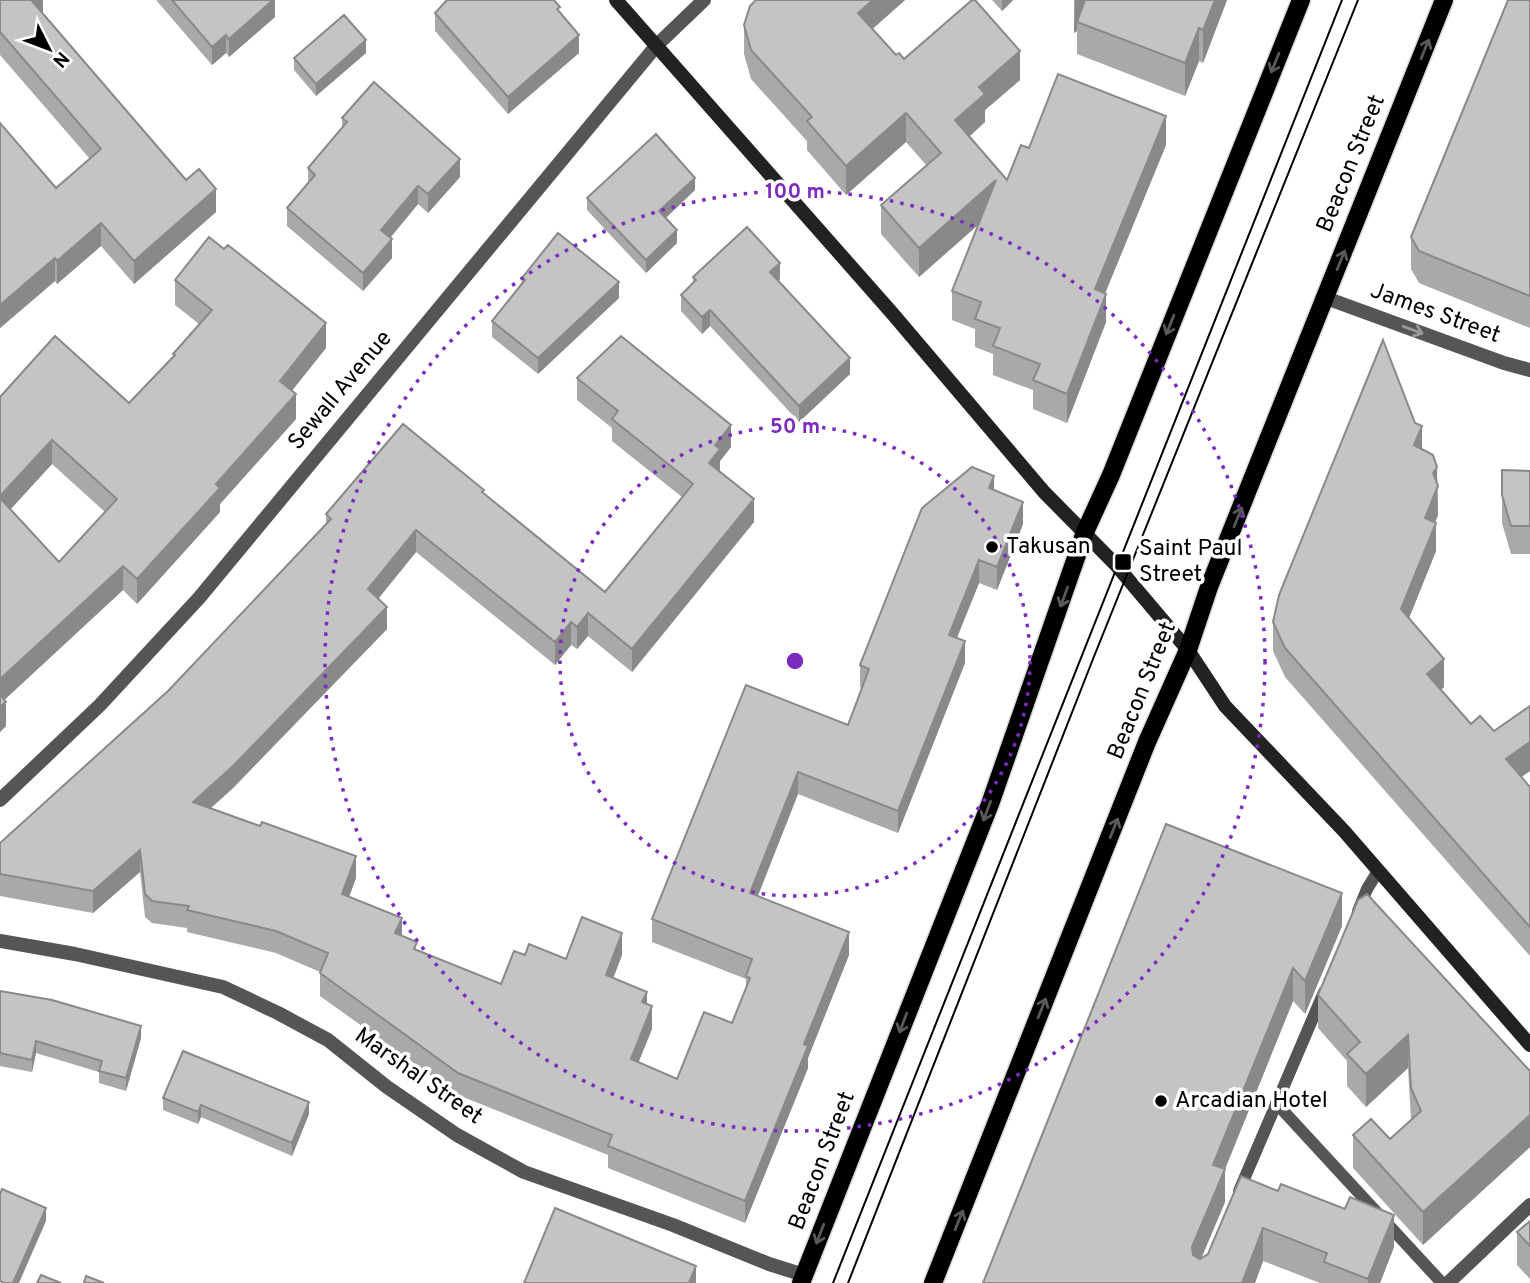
<svg xmlns="http://www.w3.org/2000/svg" width="1530" height="1283" font-family="Overpass,sans-serif">
	<rect width="100%" height="100%" fill="#fff"/>
	<g fill="none" stroke-linecap="round" stroke-linejoin="round">
		<g stroke="#dbdbdb" stroke-width="21">
			<path id="primary" d="M801,1283L990,804L1085,532L1111,475L1301,0
				M933,1283L1147,742L1188,650L1209,587L1444,0"/>
		</g>
		<path stroke="#555" stroke-width="12" d="M1358,911L1367,889L1378,871
			M1276,1103L1442,1283
			M1239,1191L1324,992"/>
		<path stroke="#555" stroke-width="14" d="M1326,298L1504,363L1530,370
			M0,800L100,705L199,598L657,45L704,0
			M0,941L75,954L223,987L278,1013L328,1040L387,1087L457,1135L524,1172L673,1225L769,1264L804,1275
			M1448,1283L1530,1205"/>
		<path stroke="#222" stroke-width="14" d="M616,0L892,313L1044,492L1116,565L1188,650L1225,706L1344,831L1530,1045"/>
		<use href="#primary" stroke="#000" stroke-width="18"/>
		<path stroke="#000" stroke-width="2" d="M833,1283C1001,855 1172,428 1342,0
			M848,1283L1093,659L1358,0"/>
	</g>
	<path fill="#a9a9a9" fill-rule="evenodd" d="M0,0H43V14L186,180L216,212L134,284L101,246L57,284L55,281L0,328V123L56,188L90,159L0,55Z
		M156,0H275V17L229,57L226,53L212,65Z
		M445,0H554L579,53L508,114L435,31V13L446,1Z
		M756,0H905L872,29L896,55L904,59L1020,80L985,110V122L969,137L1007,180L1029,148L1166,145L1105,293L1106,322L1067,423L1033,409V390L993,375V354L975,347V329L952,320V291L979,224L919,277L881,234V205L927,166L906,142L846,195L807,150V141L751,79L744,54V25Z
		M992,0H1013L1002,11Z
		M1074,0H1227L1203,63L1199,61L1185,96L1077,54V31L1074,33Z
		M1530,0V328L1419,283L1411,269V237Z
		M366,53L316,96L294,70V58Z
		M342,118L460,177L428,213L418,204L390,238L392,258L363,291L287,226V208L308,183V168L342,127Z
		M695,190L666,218L677,243L646,273L587,210V198Z
		M693,277L780,279L778,281L850,374L799,422L710,326L702,334L681,311V295L693,284Z
		M522,278L619,298L538,374L492,337V321L522,283Z
		M175,280L326,348L292,391L296,419L220,504V512L137,604L123,590L4,700L6,726L0,732V397L129,403L173,356V354L199,324L175,305ZM52,464L105,512L59,562L10,509Z
		M577,378L731,447L720,461V472L754,522L632,672L588,636L577,649L571,645L555,665L416,552L379,598L387,629L233,788L211,808L356,878L349,897L402,936L417,950L501,984L525,955L566,959L622,955L613,978L647,1004L652,1029L638,1062L677,1079L732,1023L746,990V979L652,942V919L746,685L848,725L862,688L860,687V665L994,490L1023,524L997,590L979,583L957,638L965,663L898,833L798,794L758,896L849,955L808,1058V1068L745,1223L608,1168V1155L458,1095L320,996V972L276,953L187,932V928L152,923L145,917L140,872L93,913L0,896V843L168,691L326,525V514L484,494L605,592L682,497L612,441V428L577,400Z
		M1422,450L1437,483L1438,515L1435,522L1436,551L1409,618L1444,687L1441,690L1471,724L1494,731L1530,706V771L1521,777L1530,787V956L1285,677L1273,651V622Z
		M1502,470L1530,471V554H1511L1502,523Z
		M1166,824L1342,926L1305,1014L1293,1001L1225,1169V1202L1201,1259L1208,1254L1241,1176L1394,1247L1380,1283H1320L1263,1261L1255,1283H983Z
		M0,991L141,1038L126,1091L99,1083V1072L36,1053L32,1072L0,1066Z
		M1318,995L1530,1071V1147L1423,1245L1353,1168V1135L1390,1139L1411,1120L1408,1068L1366,1107L1347,1086V1061L1318,1028Z
		M163,1098L309,1114L292,1156L201,1117L198,1124L163,1110Z
		M1530,1221V1279L1517,1265V1232Z"/>
	<path fill="#898989" d="M33,0H43V14L32,1Z
		M273,0H275V17L229,57V39Z
		M873,0H905L858,42V13Z
		M1002,0H1013L1002,11Z
		M1075,0H1091L1077,22V31L1074,33Z
		M1215,0H1227L1203,63V30Z
		M1199,28V61L1185,96V63Z
		M226,35V53L212,65V47Z
		M579,35V53L508,114V97Z
		M366,40V53L316,96V84Z
		M1020,51V80L985,110V122L955,149V120L979,87Z
		M906,113V142L846,195V166Z
		M1166,116V145L1095,318V289Z
		M460,159V177L428,213V194Z
		M695,178V190L659,224V211Z
		M996,180V209L919,277V248Z
		M418,186V204L381,249V230Z
		M216,189V212L134,284V261Z
		M101,223V246L57,284V261Z
		M677,230V243L646,273V260Z
		M392,239V258L363,291V273Z
		M55,258V281L0,328V305Z
		M780,263V279L770,288V272Z
		M619,282V298L538,374V358Z
		M1106,294V322L1067,423V394Z
		M710,310V326L702,334V317Z
		M326,323V348L280,405V381Z
		M850,358V374L799,422V406Z
		M296,394V419L220,504V512L137,604V579L216,484Z
		M731,425V447L720,461V472L709,463L715,445Z
		M1422,426V455L1414,445Z
		M52,440V464L0,521V496Z
		M1437,467L1438,515L1425,547V518L1433,473Z
		M994,476V498L989,488Z
		M754,499V522L632,672V649Z
		M1023,502V524L997,590V567Z
		M1436,523V551L1401,638V609Z
		M416,530V552L368,611V589Z
		M979,560V583L949,657V635Z
		M123,566V590L0,704V679Z
		M387,607V629L233,788L193,824V802Z
		M588,613V636L577,649V627Z
		M571,622V645L555,665V642Z
		M965,641V663L898,833V811Z
		M1444,659V687L1427,703V674Z
		M6,702V726L0,732V707Z
		M1530,742V771L1506,788V759Z
		M798,772V794L750,915V893Z
		M140,850V872L93,913V891Z
		M356,856V878L342,916V894Z
		M1342,893V926L1305,1014V981Z
		M402,918V940L395,933Z
		M849,932V955L808,1058V1068L745,1223V1201L804,1044Z
		M622,933V955L606,997V975Z
		M1293,968V1001L1225,1169V1202L1192,1280V1247L1213,1165Z
		M647,992V1014L642,1002Z
		M652,1006V1029L631,1081V1059Z
		M141,1026V1038L126,1091V1078Z
		M1408,1035V1068L1366,1107V1074Z
		M36,1041V1053L32,1072V1060Z
		M309,1102V1114L292,1156V1143Z
		M201,1105V1117L198,1124V1112Z
		M1530,1115V1147L1423,1245V1212Z
		M46,1208V1221L19,1283H13Z
		M1394,1215V1247L1380,1283H1368V1279Z
		M1263,1228V1261L1255,1283H1242Z
		M696,1266V1283H689Z"/>
	<path fill="#c4c4c4" stroke="#898989" stroke-width="2" d="M0,0H33L32,1L186,180L199,169L216,189L134,261L101,223L57,261L55,258L0,305V123L56,188L101,149L0,32Z
		M172,0H273L229,39L226,35L212,47Z
		M447,0H554L560,7L557,9L579,35L508,97L435,13Z
		M756,0H873L858,13L896,55L899,53L904,59L972,0H975L1020,51L979,87L985,94L955,120L1007,180L1021,145L1029,148L1058,74L1166,116L1095,289L1106,294L1067,394L1033,380L1040,364L993,346L1000,328L975,319L981,302L952,291L996,180L919,248L881,205L941,153L906,113L846,166L807,121L812,117L751,50L744,25L750,6Z
		M1085,0H1215L1203,30L1199,28L1185,63L1077,22Z
		M1508,0H1530V296L1419,251L1411,237Z
		M344,15L366,40L316,84L294,58Z
		M374,82L460,159L428,194L418,186L381,230L392,239L363,273L287,208L315,175L308,168L347,122L342,118Z
		M656,134L695,178L659,211L677,230L646,260L587,198Z
		M747,227L780,263L770,272L850,358L799,406L710,310L702,317L681,295L696,280L693,277Z
		M558,233L619,282L538,358L492,321L525,280L522,278Z
		M209,237L224,249L228,245L326,323L280,381L296,394L216,484L220,488L137,579L123,566L0,679V498L59,562L117,499L52,440L0,496V397L55,336L129,403L175,355L173,354L212,310L175,280Z
		M621,336L731,425L715,445L720,449L709,463L754,499L632,649L588,613L577,627L571,622L555,642L416,530L368,589L387,607L233,766L193,802L260,826L262,822L356,856L342,894L402,918L395,933L417,942L414,949L501,984L514,951L525,955L529,944L566,959L582,917L622,933L606,975L647,992L642,1002L652,1006L631,1059L677,1079L704,1012L732,1023L750,978L746,976L752,959L652,919L746,685L848,725L869,669L860,665L922,508L972,467L994,476L989,488L1023,502L997,567L979,560L949,635L965,641L898,811L798,772L750,893L849,932L804,1044L808,1046L745,1201L608,1146L612,1135L458,1073L320,973L328,953L276,931L187,910L189,906L152,901L145,894L140,850L93,891L0,874V843L168,691L331,519L326,514L403,424L484,490L482,492L605,592L693,484L612,419L618,411L577,378Z
		M1383,340L1415,423L1422,426L1414,445L1433,455L1437,467L1433,473L1438,486L1425,518L1436,523L1401,609L1444,659L1427,674L1471,724L1480,716L1494,731L1530,706V742L1506,759L1530,787V927L1285,648L1273,622L1279,595Z
		M1502,470L1530,471V526H1511L1502,495Z
		M0,695L6,702L0,707Z
		M1166,824L1342,893L1305,981L1293,968L1213,1165L1225,1169L1192,1247L1193,1255L1200,1259L1208,1254L1241,1176L1278,1191L1281,1184L1345,1209L1350,1197L1394,1215L1368,1279L1324,1262L1327,1253L1263,1228L1242,1283H983Z
		M1367,894L1530,1071V1115L1423,1212L1353,1135L1371,1119L1390,1139L1421,1111L1411,1088L1408,1035L1366,1074L1347,1054L1360,1042L1318,995L1358,900Z
		M0,991L52,1000L141,1026L126,1078L99,1071L102,1061L36,1041L32,1060L0,1053Z
		M183,1051L309,1102L292,1143L201,1105L198,1112L163,1098Z
		M2,1189L46,1208L13,1283H4L0,1281V1194Z
		M555,1208L696,1266L689,1283H524Z
		M1530,1221V1246L1517,1232Z
		M41,1275L61,1283H37Z
		M86,1276L104,1283H84Z"/>
	<defs><path id="oneway-shaft" d="M-6 0H5M1.5-3L5.5 0L1.5 3" fill="none" stroke-width="1.6" stroke-linecap="round" stroke-linejoin="round" transform="scale(1.75)"/></defs>
	<g stroke="#595959">
		<use href="#oneway-shaft" transform="translate(1425 49) rotate(-68)"/>
		<use href="#oneway-shaft" transform="translate(1275 63) rotate(112)"/>
		<use href="#oneway-shaft" transform="translate(1341 260) rotate(-68)"/>
		<use href="#oneway-shaft" transform="translate(1170 325) rotate(112)"/>
		<use href="#oneway-shaft" transform="translate(1238 517) rotate(-68)"/>
		<use href="#oneway-shaft" transform="translate(1064 597) rotate(110)"/>
		<use href="#oneway-shaft" transform="translate(987 811) rotate(111)"/>
		<use href="#oneway-shaft" transform="translate(1114 828) rotate(-68)"/>
		<use href="#oneway-shaft" transform="translate(1042 1008) rotate(-68)"/>
		<use href="#oneway-shaft" transform="translate(903 1023) rotate(111)"/>
		<use href="#oneway-shaft" transform="translate(959 1220) rotate(-68)"/>
		<use href="#oneway-shaft" transform="translate(820 1234) rotate(111)"/>
	</g>
	<use stroke="#999" href="#oneway-shaft" transform="translate(1413 330) rotate(20)"/>
	<g fill="none" stroke="#7b2cbf" stroke-width="3.5" stroke-dasharray="3.5 7">
		<circle cx="795" cy="661" r="235"/>
		<circle cx="795" cy="661" r="470"/>
	</g>
	<g fill="#000" stroke="#fff" stroke-width="2.5">
		<circle cx="992" cy="547" r="7"/>
		<rect x="1114" y="553" width="18" height="18" rx="3.5"/>
		<circle cx="1161" cy="1101" r="7"/>
	</g>
	<g text-anchor="middle" dominant-baseline="central" stroke-width="7" stroke-linejoin="round" paint-order="stroke">
		<g font-size="23" fill="#000" stroke="#fff">
			<text transform="translate(1352 164) rotate(-68)">Beacon Street</text>
			<text transform="translate(1435 314) rotate(20)">James Street</text>
			<text transform="translate(341 391) rotate(-50)">Sewall Avenue</text>
			<text transform="translate(1143 691) rotate(-68)">Beacon Street</text>
			<text transform="translate(418 1077) rotate(35)">Marshal Street</text>
			<text transform="translate(823 1161) rotate(-69)">Beacon Street</text>
		</g>
		<g font-size="23" fill="#000" stroke="#fff" text-anchor="start">
			<text x="1006" y="547">Takusan</text>
			<text x="1139" y="549">Saint Paul<tspan x="1139" dy="26">Street</tspan></text>
			<text x="1175" y="1101">Arcadian Hotel</text>
		</g>
	</g>
	<circle cx="795" cy="661" r="10" fill="#7b2cbf" stroke="#fff" stroke-width="3.5"/>
	<g font-size="21" text-anchor="middle" font-weight="bold" fill="#7b2cbf" stroke="#fff" stroke-width="7" stroke-linejoin="round" paint-order="stroke">
		<text x="795" y="198">100 m</text>
		<text x="795" y="433">50 m</text>
	</g>
	<g transform="translate(49 49) rotate(132)" stroke="#ffffff" stroke-width="5" paint-order="stroke">
	<path d="M0-5L12 26L0 18L-12 26Z" fill="#000000"/>
	<text y="-10" font-size="19" font-weight="bold" text-anchor="middle" fill="#000000">N</text>
	</g>
</svg>
